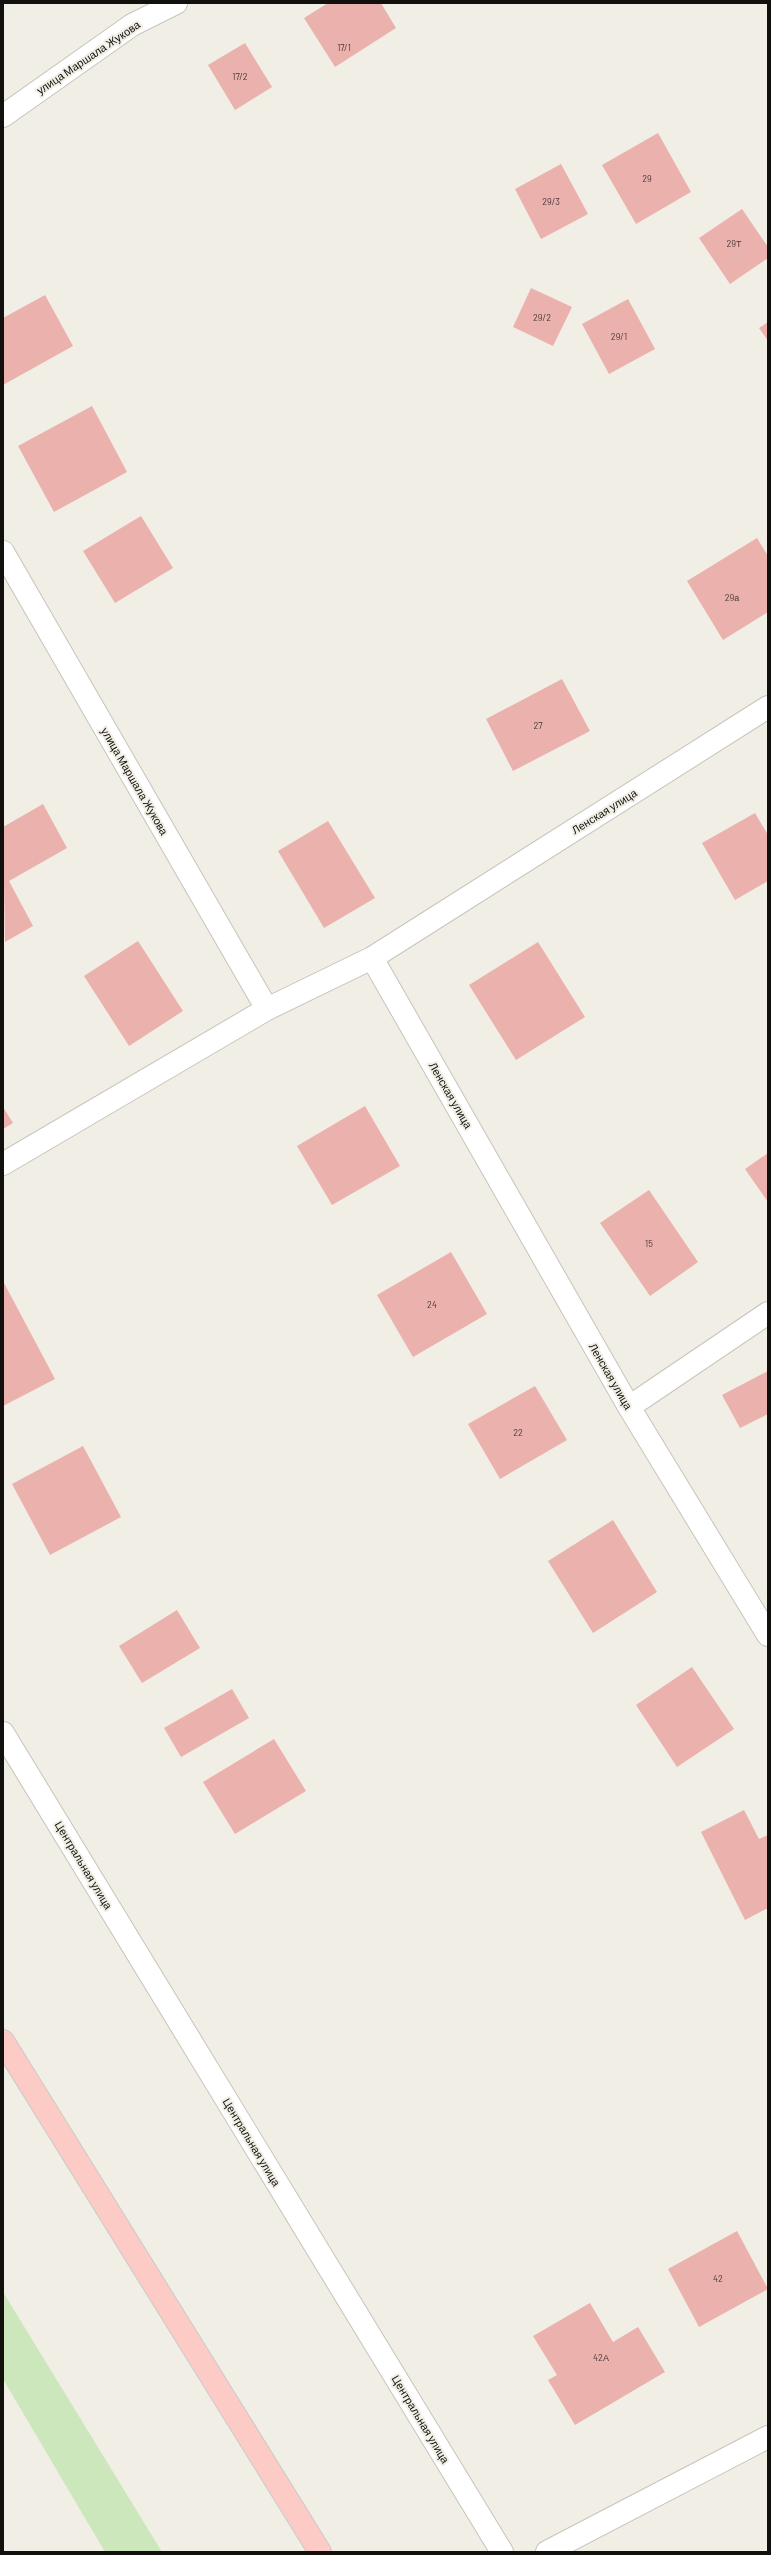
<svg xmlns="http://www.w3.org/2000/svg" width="771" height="2555" font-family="Barlow,sans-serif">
	<rect width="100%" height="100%" fill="#f1eee5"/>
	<path fill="#cde7bd" d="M3,2292L162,2552H105L3,2379Z"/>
	<path fill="#ebb1ad" d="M328,3H381L396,28L335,67L304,18Z
		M245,43L272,87L235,110L208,65Z
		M658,133L691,192L636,224L602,165Z
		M561,164L588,214L541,239L515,189Z
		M742,209L768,247V258L730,284L699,238Z
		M531,288L572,307L553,346L513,327Z
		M45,295L73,346L3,385V318Z
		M628,299L655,349L609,374L582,324Z
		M768,322V341L759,328Z
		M92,406L127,472L54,512L18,446Z
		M141,516L173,568L115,603L83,551Z
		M757,538L768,556V612L723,640L687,581Z
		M562,679L590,731L513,771L486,719Z
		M43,804L67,848L9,881L33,926L5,942L3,827Z
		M755,813L768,835V881L735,900L702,843Z
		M328,821L375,898L324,928L278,851Z
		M138,941L183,1011L129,1046L84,976Z
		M538,942L585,1017L516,1060L469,985Z
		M365,1106L400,1166L332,1205L297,1146Z
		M3,1107L13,1123L3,1129Z
		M768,1153V1202L745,1169Z
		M649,1190L698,1262L650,1296L600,1223Z
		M451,1252L487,1314L413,1357L377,1295Z
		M3,1281L55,1379L3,1406Z
		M768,1371V1414L740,1428L722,1395Z
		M535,1386L567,1440L500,1479L468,1424Z
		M83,1446L121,1517L50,1555L12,1484Z
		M613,1520L657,1592L593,1633L548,1561Z
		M177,1610L200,1648L142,1683L119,1646Z
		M692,1667L734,1729L677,1767L636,1705Z
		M232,1689L249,1718L181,1757L164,1728Z
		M274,1739L306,1791L235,1834L203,1782Z
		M744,1810L759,1839L768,1835V1908L745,1920L701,1832Z
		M737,2231L768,2289L699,2327L668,2269Z
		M590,2303L613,2342L638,2327L665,2372L575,2425L548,2380L557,2375L533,2336Z"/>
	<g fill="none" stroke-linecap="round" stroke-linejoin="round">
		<g stroke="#c6c4bb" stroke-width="24">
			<path id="minor" d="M3,116L132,25L176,3
				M3,552L267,1009
				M372,958L629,1407L768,1635
				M3,1164L267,1009L372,958L768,707
				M629,1407L768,1313
				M3,1733L502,2552
				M547,2552L768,2437"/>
		</g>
		<g stroke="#cbcaca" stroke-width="24">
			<path id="major" d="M3,2041L320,2552"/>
		</g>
		<use href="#minor" stroke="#fff" stroke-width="22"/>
		<use href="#major" stroke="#fdcbc5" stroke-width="22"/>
	</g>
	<g text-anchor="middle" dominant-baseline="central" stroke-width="4" stroke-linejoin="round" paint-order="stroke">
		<g font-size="9" fill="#483835">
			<text x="344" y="47">17/1</text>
			<text x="240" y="76">17/2</text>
			<text x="647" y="178">29</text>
			<text x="551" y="201">29/3</text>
			<text x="734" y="243">29Т</text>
			<text x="542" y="317">29/2</text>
			<text x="619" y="336">29/1</text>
			<text x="732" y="597">29а</text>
			<text x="538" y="725">27</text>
			<text x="649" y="1243">15</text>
			<text x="432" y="1304">24</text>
			<text x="518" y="1432">22</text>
			<text x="718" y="2278">42</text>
			<text x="601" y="2357">42А</text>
		</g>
		<g font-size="11" fill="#11100d" stroke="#f1eee5">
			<text transform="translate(88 57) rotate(-34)">улица Маршала Жукова</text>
			<text transform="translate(135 781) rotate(60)">улица Маршала Жукова</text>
			<text transform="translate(604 811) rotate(-32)">Ленская улица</text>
			<text transform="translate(451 1095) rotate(60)">Ленская улица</text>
			<text transform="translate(611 1376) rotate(60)">Ленская улица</text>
			<text transform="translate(84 1865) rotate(59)">Центральная улица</text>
			<text transform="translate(252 2142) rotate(59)">Центральная улица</text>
			<text transform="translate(421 2419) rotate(59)">Центральная улица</text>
		</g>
	</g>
	<rect width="771" height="2555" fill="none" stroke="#11100d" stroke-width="8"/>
</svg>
